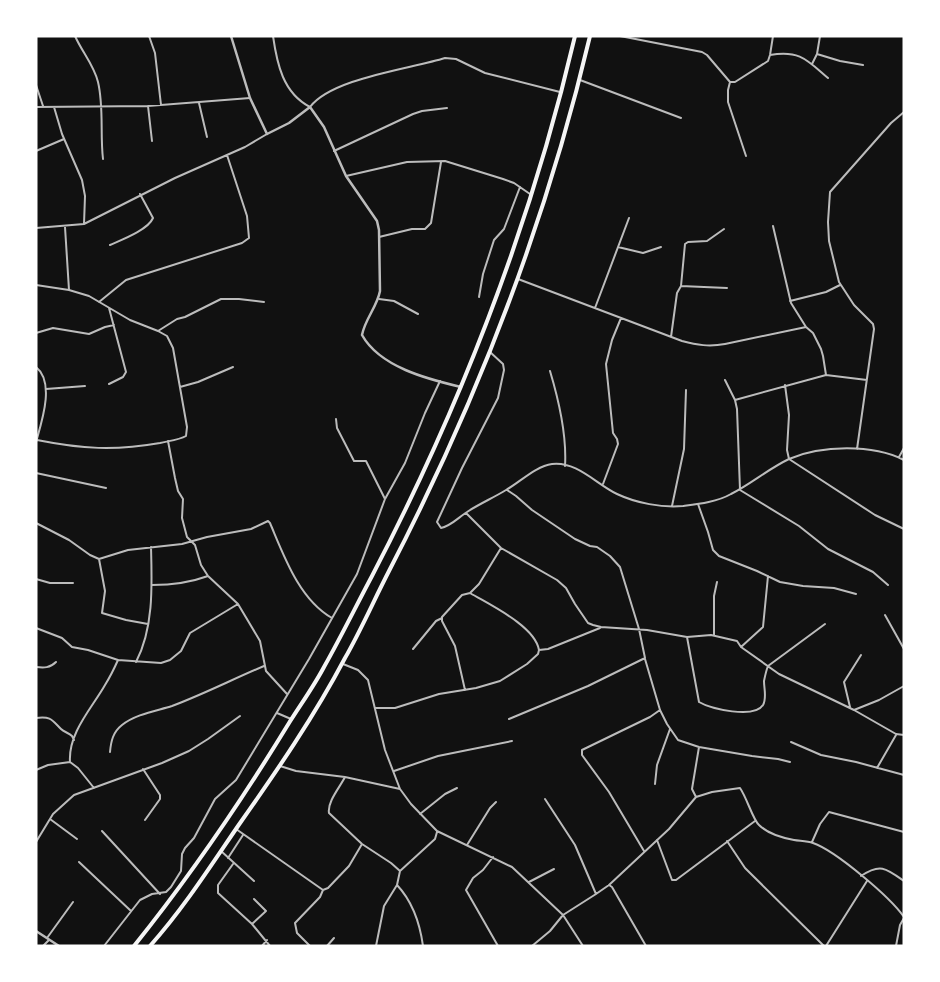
<svg xmlns="http://www.w3.org/2000/svg" width="940" height="982" font-family="'Noto Sans',sans-serif">
	<rect width="100%" height="100%" fill="#111"/>
	<g fill="none" stroke-linecap="round" stroke-linejoin="round">
		<path stroke="#bcbcbc" stroke-width="2" d="M75,36C82,52 94,65 98,82C104,107 100,134 103,159
			M149,36L155,53L161,105
			M273,36C277,64 283,93 310,107C332,78 410,69 445,58L456,59L485,73L560,92
			M620,36L702,52L707,55L730,82
			M817,54L840,61L863,65
			M770,55C800,50 807,60 828,78
			M812,64L817,54L820,36
			M580,80L681,118
			M730,82L728,90V102L746,156
			M730,82H735L768,61L770,55L773,36
			M36,85L43,106
			M199,103L207,137
			M148,106L152,141
			M36,107L148,106L250,98
			M54,107L62,134L82,180L85,196L84,224
			M36,151L64,139
			M334,151L413,114L422,111L447,108
			M346,176L407,162L445,161L503,179L514,183L530,194
			M773,226L791,303L806,327L813,333L821,349L823,356L826,375
			M65,227L69,290
			M36,228L84,224L175,178L245,147L267,134
			M379,237L412,229H425L431,223L441,162
			M110,245C121,240 148,230 153,218L140,194
			M618,247L643,253L661,247
			M518,279L682,341C697,345 709,347 725,344L806,327
			M36,285L69,290L89,296L130,320L158,331L177,319L185,317L221,299H239L264,302
			M681,286L685,244L688,242L707,241L724,229
			M479,297L483,274L494,240L504,229L520,187
			M379,299L394,301L418,314
			M790,301L826,292L840,285
			M99,302L126,280L242,243L249,238L247,216L227,155
			M595,308L629,218
			M36,333L53,328L89,334L105,327L114,325
			M671,337L677,293L681,286L727,288
			M490,352L503,364L504,370L498,398L462,468L437,522L441,528C451,526 459,517 467,512C479,504 493,498 506,490C520,482 536,466 552,464C577,461 596,484 617,494C636,503 662,508 683,506C699,504 717,502 731,494C751,484 768,469 789,459C821,445 873,444 904,460
			M36,367C55,382 42,421 36,442
			M550,371C559,401 567,434 565,466
			M725,380L735,400L737,409L740,490
			M109,384L123,377L126,372L109,308
			M785,385L789,415L787,450L789,459L875,515L904,529
			M180,387L198,382L233,367
			M46,389L85,386
			M735,400L826,375L867,380
			M336,419L337,428L354,461H366L385,499
			M37,440C82,449 114,451 160,443C168,441 179,440 186,436L187,427L173,348L167,336L158,331
			M168,441L175,478L178,491L183,499L182,518L187,537L195,545L201,565L208,576L238,604L260,641L266,671L287,694
			M857,449L874,329L873,324L854,305L839,282L829,241L828,222L830,192L891,123L904,112
			M899,457L904,448
			M36,473L106,488
			M603,484L618,444L617,439L613,433L606,364L612,340L621,318
			M507,490L516,496L532,510L575,539L590,546L597,547L610,556L620,567L639,629L645,658L588,686L509,719
			M740,490L799,526L828,549L873,572L888,585
			M698,504L708,532L713,550L719,556L757,571L780,582L803,586L834,588L856,594
			M672,506L684,449L686,390
			M466,513L501,548L557,580L566,588L575,604L588,623L593,625L601,627L647,630L687,637L711,635L737,641L741,647L779,674L854,710L896,734L904,735
			M36,523L69,540L90,555L99,559L128,550L182,544L207,537L251,529L268,521L270,523C284,556 299,599 332,618
			M99,559L105,591L102,613L126,620L148,624
			M36,579L50,583H73
			M152,585C172,585 189,583 208,576
			M470,593C490,605 535,626 539,650
			M885,615L904,649
			M36,628L62,638L72,647L88,650L118,660L161,663L170,660L181,651L190,633L238,604
			M714,635V596L717,582
			M687,637L699,702C711,709 754,719 763,705C767,698 764,689 764,681C765,676 766,671 768,666L825,624
			M741,647L763,627L768,576
			M413,649L436,621L442,618
			M645,659L660,710L667,724L678,740L699,747L752,756L778,759L790,762
			M136,662C154,628 152,584 151,547
			M343,664L358,670L368,680L385,750L400,789L411,804L437,831L512,867L563,915L583,946
			M36,667C44,668 50,668 56,662
			M465,690L455,646L442,621V617L462,595L470,593L479,584L501,548
			M850,707L844,682L861,655
			M375,708H395L439,694L476,688L500,681L527,664L538,654L539,650L548,649L600,628
			M854,710L879,700L904,686
			M277,713L291,719
			M36,718C51,716 52,720 61,729C64,732 69,733 72,736L74,740
			M791,742L821,755L856,762L904,775
			M110,752C111,741 113,732 122,725C136,714 156,711 172,706C204,694 233,679 264,666
			M280,766L296,771L345,777L400,789
			M877,768L896,735
			M143,769L160,795V799L145,820
			M36,770L48,765L70,762
			M394,771L438,756L512,741
			M345,777C340,787 327,802 329,813L362,844L391,863L400,871
			M655,784L657,765L670,729
			M94,788L78,768L70,762C68,733 92,708 105,685C110,677 114,669 118,660
			M696,797L692,789L699,747
			M545,799L575,845L596,894L609,885L612,887L646,946
			M420,814L445,794L457,788
			M50,819L77,839
			M236,829L323,890
			M102,831L160,894
			M657,840L672,880H676L755,821
			M727,841L745,868L824,946
			M36,842L53,814L74,795L162,763L189,751L208,739L240,716
			M812,842L820,824L829,812L904,832
			M467,845L490,808L496,802
			M221,851L254,881
			M644,851L609,792L582,755V750L650,717L660,710
			M493,857L483,870L473,878L466,890L498,946
			M228,858L243,835
			M79,862L131,911
			M233,864L218,885V893L252,924L270,946
			M861,876C880,863 886,868 904,881
			M529,882L554,869
			M397,885C412,901 420,924 423,946
			M609,885L669,829L696,797L712,792L740,788C747,798 753,820 759,825C767,833 783,838 794,840C800,841 807,841 813,843C836,851 890,897 904,917
			M252,924L266,911L254,899
			M47,938L73,902
			M43,946L49,940
			M104,946L140,900L152,894L166,892L171,887L181,871L182,854L185,848L194,838L215,799L236,780L309,659L357,574L385,499L405,463L425,413L440,381
			M262,946L267,940
			M310,946L297,933L295,923L320,897L323,890L328,888L349,866L362,844
			M327,946L334,938
			M376,946L384,906L397,885L400,871L435,839L437,832
			M532,946L550,931L563,915L596,894
			M826,946L867,881
			M896,946L900,925L904,918"/>
		<path stroke="#bcbcbc" stroke-width="2.5" d="M231,36L250,98L267,134L289,123L310,107L324,127L346,176L377,221L379,230L380,291C377,307 365,319 362,335C380,367 427,379 461,387
			M36,931L59,946"/>
		<path stroke="#f5f5f5" stroke-width="4" d="M134,946C191,875 242,800 289,723C301,704 314,686 324,667C341,637 356,606 372,576C461,405 531,224 575,36
			M150,946C183,909 210,867 238,826C276,772 314,717 345,658C361,630 374,600 389,571C477,401 546,223 590,36"/>
	</g>
	<rect width="940" height="982" fill="none" stroke="#ffffff" stroke-width="75"/>
</svg>
